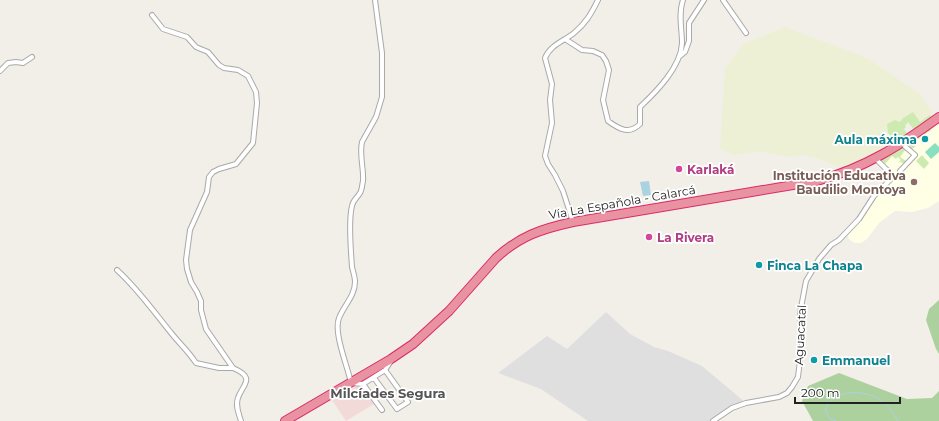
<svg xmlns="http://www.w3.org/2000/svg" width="939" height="421" font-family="Montserrat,sans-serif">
	<rect width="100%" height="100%" fill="#f2efe9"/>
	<path fill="#e0dfdf" d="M606,312L630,334L654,347L668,351L702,366L746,403L737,406L713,421H588L541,389L498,373L547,336L567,349Z"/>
	<path fill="#f2dad9" d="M355,387H361L374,404L346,421L332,400Z"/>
	<path fill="#ffffe5" d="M936,123L939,126V201L928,208L912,212L895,211L880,222L867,239L861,243H854L849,239L847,234L875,198L895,176L881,161Z"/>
	<path fill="#eef0d5" d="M785,27L867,58L918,92L933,113L920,122L909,114L903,118L900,122L887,124L888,133L897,143L843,169L819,159L805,155L788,157L760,151L733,155L720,148L725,69L743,44Z"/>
	<path fill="#cdebb0" d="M913,112L920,122L930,115L931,117L926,123L915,131L908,122L905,126L906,127L904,129L909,136L897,143L893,142L892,137L888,133L887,124L895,120L900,122L903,118Z
		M929,128L931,130L914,142L916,146L912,149L908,146L910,144L909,143Z
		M904,147L906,149L900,157L906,161L904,163L899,162L901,160L898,157L896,159L892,156L885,164L893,171L892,173L881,161Z
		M922,155L929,163L924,169L916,161Z"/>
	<path fill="#add19e" d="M939,300V354L936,349L926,320L929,309Z
		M839,373L907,399L932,398L939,391V421H813L802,401L808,386Z"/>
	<path fill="#88e0be" d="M935,143L939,147V152L931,159L925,152Z"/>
	<path fill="#aad3df" d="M649,181L651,195L643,196L640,182Z"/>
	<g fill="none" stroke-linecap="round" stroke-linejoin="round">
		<path stroke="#aad3df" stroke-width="1" d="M836,421L830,419L825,410C835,388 865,389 882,401C889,406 894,414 898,421"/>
		<g stroke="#a9a9a9" stroke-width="6">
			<path id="street" d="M375,0L382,53V97L376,117L362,142C359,155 364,168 363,181C362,185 362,190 360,193C357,198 353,200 352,206C348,221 351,251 352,267C353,271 355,277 355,282C355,296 344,305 339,318C333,333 348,367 351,383L363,384L385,370L391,361
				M723,0L746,33
				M152,15L163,29L187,37L196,47L208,52L219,65L224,68L238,70L248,76L256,92L257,103L253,143L236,164L219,169L213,172L209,177L207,192L190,230L186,260L187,269L191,282L197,292L201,301V310L206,329L233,368C257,378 242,385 238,398C235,406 239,414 241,421
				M565,39L582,50L593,51L602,55L606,61L609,70L603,100L608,121C619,129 629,135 640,124V107C656,92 681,67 682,43C682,29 678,14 683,0
				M680,56L685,52L689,41V23L704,0
				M0,71L8,63L16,62L23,63L32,57
				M900,171L915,155L901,143
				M573,222L563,191L555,175L548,164L545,156L552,123L550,100L552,84L545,58C550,45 564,41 574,33C586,23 591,14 598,0
				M117,270C138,289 154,312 172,334C180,344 189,352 196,363L219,368H233
				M374,378L397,409L408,402L385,370
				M363,384L382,410
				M713,421L732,408L746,403L779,397L787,393L792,387L798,377L802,344L800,313L806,281L819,259L831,245L839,240L859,219L874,196L890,180L891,174L876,159"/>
		</g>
		<g stroke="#dc2a67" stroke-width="10">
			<path id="highway" d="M285,421L391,359L413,344L449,311L496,258C520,236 541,229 573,222L817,181C865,168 899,146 939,117"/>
		</g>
		<use href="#street" stroke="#fff" stroke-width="4"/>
		<use href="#highway" stroke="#e892a2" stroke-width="8"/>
	</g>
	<g fill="#0f9aa8" stroke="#fff" stroke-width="1.5">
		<circle cx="925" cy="139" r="4"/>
		<circle cx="759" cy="265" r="4"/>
		<circle cx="814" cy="360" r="4"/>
	</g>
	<g fill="#d1479c" stroke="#fff" stroke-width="1.5">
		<circle cx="679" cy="169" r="4"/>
		<circle cx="649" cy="237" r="4"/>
	</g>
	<circle fill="#8d6e63" stroke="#fff" stroke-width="1.5" cx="914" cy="182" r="4"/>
	<g text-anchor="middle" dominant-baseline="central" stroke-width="3.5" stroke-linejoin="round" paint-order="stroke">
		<g font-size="12" font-weight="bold" fill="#0d838f" stroke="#fff" text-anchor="start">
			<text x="917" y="139" text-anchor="end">Aula máxima</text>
			<text x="767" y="265">Finca La Chapa</text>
			<text x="822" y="360">Emmanuel</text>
		</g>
		<g font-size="12" font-weight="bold" fill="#b23c85" stroke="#fff" text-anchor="start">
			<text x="687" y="169">Karlaká</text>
			<text x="657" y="237">La Rivera</text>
		</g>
		<g font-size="12" font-weight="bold" fill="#785e54" stroke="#fff" text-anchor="end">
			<text x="906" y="175">Institución Educativa<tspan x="906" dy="14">Baudilio Montoya</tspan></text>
		</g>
		<g font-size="12" fill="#222" stroke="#fff">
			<text transform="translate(622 202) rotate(-10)">Vía La Española - Calarcá</text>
			<text transform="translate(800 335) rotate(-87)">Aguacatal</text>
		</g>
		<g font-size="13" font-weight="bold" fill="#555" stroke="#fff">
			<text x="388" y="393">Milcíades Segura</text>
		</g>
	</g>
	<path d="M795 397v6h105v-6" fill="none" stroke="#222222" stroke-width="2"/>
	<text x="801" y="397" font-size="12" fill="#222222" stroke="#ffffff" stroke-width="3" paint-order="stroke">200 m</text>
</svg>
